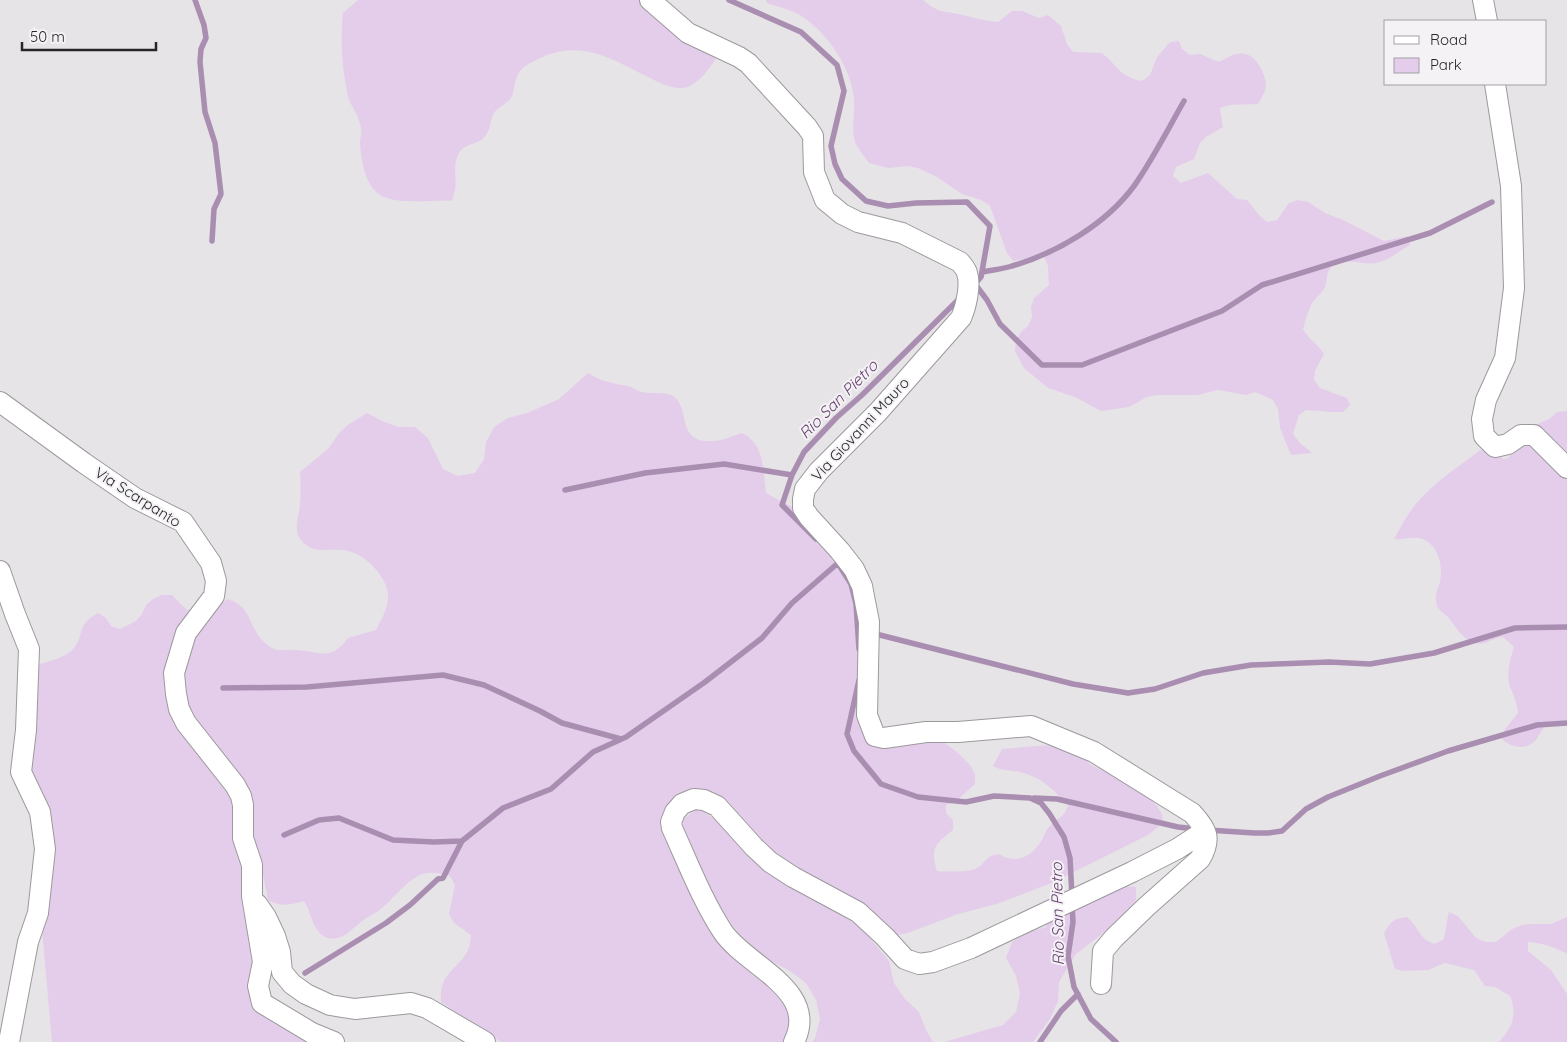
<svg xmlns="http://www.w3.org/2000/svg" width="1567" height="1042" font-family="Quicksand,sans-serif">
	<rect width="100%" height="100%" fill="#e7e4e7"/>
	<path fill="#e4cdeb" d="M358,0H639L675,30L716,58C708,71 698,85 683,88C674,89 662,84 654,80C619,63 587,40 547,55C539,59 527,63 521,70C513,78 516,89 511,98C507,104 498,107 494,113C490,119 491,129 486,135C480,145 466,142 459,153C452,164 457,178 455,190C454,194 453,198 452,201C432,200 396,205 380,195C365,185 361,160 360,143C360,138 362,133 361,128C359,114 350,106 348,96C342,69 340,41 343,13Z
		M766,0H923C941,15 943,10 963,15C975,18 986,21 998,22L1012,11H1022L1039,18L1048,15L1061,26L1067,44L1073,52L1102,53C1118,66 1120,77 1142,81L1150,75L1157,57L1170,42L1179,41L1182,49L1190,55L1200,54L1219,62C1227,58 1236,52 1245,54C1257,56 1266,75 1266,86C1265,93 1261,99 1258,104L1229,105L1220,108L1223,127L1206,137L1200,143L1194,159L1176,167L1173,176L1181,183L1208,173L1237,199L1247,200L1259,215L1267,222L1277,220L1289,203L1298,200L1308,202L1325,213L1343,220L1384,241L1408,236L1410,245C1399,251 1388,261 1376,263C1361,266 1339,254 1329,270C1326,276 1327,284 1324,289C1321,294 1315,298 1312,303C1308,311 1305,321 1303,329C1309,340 1318,344 1324,354L1315,371L1314,380L1320,388L1347,398L1350,405L1343,412H1334L1306,410L1299,415L1293,434L1299,442L1312,453L1291,455L1280,428L1278,409L1273,400L1255,392L1246,395L1218,390L1198,395H1156L1147,397L1129,407L1101,411L1075,397L1048,388L1024,368L1015,351L1016,341L1021,332L1028,326L1032,317L1031,307L1034,298L1049,285L1048,266L1044,257H1034L1013,261L1007,253L990,206L981,200L962,194L937,177L918,168L908,166L888,168L869,163C864,155 855,147 854,137C852,125 855,111 854,99C852,69 827,33 803,17C793,10 778,7 767,3Z
		M588,373C596,378 604,381 612,383C619,385 625,385 631,387C635,389 638,391 641,392C650,394 660,392 668,394C694,401 672,444 713,441C723,441 732,436 742,433C765,444 763,471 766,493L794,508L857,584L866,732L942,741L957,752L971,766L975,775V784L955,802L946,805V813L953,820V830C935,844 930,848 937,871C946,872 967,872 975,869C986,864 984,856 999,854C1014,864 1030,858 1040,843C1044,838 1045,830 1050,826C1058,817 1063,819 1068,806C1055,790 1041,777 1020,772C1010,770 1002,771 993,766L1002,749L1050,745H1059L1077,752L1091,765L1127,782L1150,799L1157,806L1162,814L1163,823L1148,835L1092,863L1049,884L997,904L958,914L908,933L898,935L889,932L771,852L739,814L722,801L667,807L662,820L669,845L697,897L788,1004L794,1030L784,1042H501L441,1002C438,965 470,969 471,935L454,923L449,914L455,885L450,876C440,873 429,871 420,875C405,882 394,898 382,908C376,913 369,916 362,921C351,930 337,946 322,935C312,927 311,912 304,901C291,905 280,907 268,900L262,870L249,827L196,726C195,722 195,718 194,714C192,709 188,705 187,701C176,665 195,616 228,599C252,606 248,627 264,642C277,654 281,649 296,650C319,651 331,662 348,638L376,630C381,620 389,607 388,594C386,576 365,554 348,551C332,547 313,556 301,540C292,528 300,516 300,503C301,493 301,482 300,472L329,448L339,433L349,424L367,413L382,421L398,427H415L428,438L443,469L458,476L475,473L484,459L486,442L494,427L508,418L527,413L559,399Z
		M1567,411V724H1547C1542,729 1539,736 1535,741C1524,751 1511,747 1502,739L1505,729L1518,713C1517,703 1514,696 1510,687C1506,675 1510,659 1514,647L1503,637C1494,638 1491,641 1485,643C1467,647 1457,629 1449,618C1443,612 1436,610 1436,600C1435,593 1439,587 1440,581C1443,566 1439,548 1425,540C1415,535 1404,540 1394,539C1402,524 1411,508 1423,496C1440,478 1462,464 1482,449L1487,450L1504,459L1508,458L1533,426L1549,419L1557,412Z
		M162,595H172L186,609L195,612L168,676L236,804L243,865L242,903L255,962L251,994L316,1042H52L42,930L43,895L27,772L38,665C49,661 63,658 71,651C86,637 74,626 98,613L106,618L111,626L120,629L136,621L142,614L146,605L153,599Z
		M697,808L720,822L759,866L861,927L889,961L894,983L905,999L919,1012L926,1030L933,1042H812L815,1038L820,1019L816,1000L806,983L790,971L773,962L757,950L738,933L716,902L683,834V820Z
		M1119,886L1136,887V900L1123,918L1076,954L1059,982L1058,1001L1050,1019L1033,1042H944L1003,1025L1016,1012L1020,994L1016,976L1006,958L1012,942L1029,932L1046,927L1049,911Z
		M1449,912L1458,916L1476,938L1486,942H1496L1512,929L1522,925L1531,924H1551L1567,917V954C1555,947 1542,943 1528,942V951L1551,970L1567,994V1042H1499C1512,1028 1518,1014 1510,996L1495,987L1485,986L1474,970L1445,963L1428,970L1403,971L1395,969L1384,933C1390,922 1395,918 1407,917C1419,927 1418,938 1434,944L1443,940C1447,930 1446,922 1449,912Z"/>
	<g fill="none" stroke-linecap="round" stroke-linejoin="round">
		<path stroke="#a98eb1" stroke-width="5.5" d="M195,0L204,25L206,38L201,49L200,62L205,112L215,143L221,194L214,209L212,241
			M729,0L801,32L837,65L844,91L831,146L835,164L842,179L866,201L888,206L916,203L967,202L990,226L981,277L974,285
			M982,272C992,270 1003,269 1012,266C1057,253 1106,224 1134,186C1153,159 1168,129 1184,101
			M975,284L987,300L1000,324L1042,365H1082L1222,311L1262,285L1430,233L1492,202
			M565,490L645,473L724,464L792,475
			M816,539L782,505L792,475L804,452L836,418L862,395L960,298
			M839,565L851,584L856,604L859,649
			M872,633L1073,684L1128,693L1155,689L1203,673L1251,665L1329,662L1370,664L1434,653L1515,628L1567,627
			M859,680L847,734L854,751L881,784L918,797L966,802L994,796L1030,798L1041,803L1049,813L1064,837L1070,858L1072,896
			M223,688L307,687L443,675L484,685L540,711L562,723L621,739
			M1034,798L1057,799L1178,827L1196,829
			M1208,830L1254,833H1268L1282,831L1306,809L1328,797L1380,776L1448,751L1537,725L1567,723
			M284,835L319,820L339,818L393,840L434,842L462,841L503,808L551,789L593,752L626,737L705,682L762,638L792,603L838,563
			M1072,905L1073,922L1068,956L1074,987L1091,1019L1116,1042
			M305,973L386,923L410,905L438,879L443,878L462,841
			M1040,1042L1061,1011L1078,994"/>
		<g stroke="#9c999c" stroke-width="22">
			<path id="minor" d="M650,0L688,33L739,57L748,63L807,127L813,136L814,172L825,200L842,214L858,222L902,233L960,262C963,266 966,269 967,273C971,285 966,307 961,318L878,412L819,471L805,489L803,499V508L809,517L840,551L854,569L862,586L869,622L867,715L875,736L884,738L926,732H958L1031,726L1094,752L1192,813C1207,829 1212,839 1200,859L1146,907L1114,938L1103,951L1101,984
				M1483,0L1487,21
				M1495,84L1511,186L1514,288L1505,358L1486,400L1482,419L1484,436L1495,447L1508,444L1521,435H1534L1567,468
				M0,402L84,463L135,498L183,522L211,563L216,581L214,596L186,633L174,673L176,694L179,709L186,723L235,785L241,796L243,805V838L252,865V896L263,962L258,986L262,1003L312,1033L334,1042
				M0,571L15,614L29,649L26,730L21,772L40,812L45,849L38,913L28,942L9,1042
				M257,904L266,917L275,936L280,952L282,972L292,984L306,994L330,1005L355,1009L411,1003L427,1008L485,1042
				M794,1042C820,990 746,966 723,932C702,900 688,863 672,828L671,822L675,812L682,804L694,799L704,800L717,806L754,847L770,862L793,877L858,912L885,937L905,959L919,964L933,962L971,948L1132,872L1177,849L1205,831"/>
		</g>
		<use href="#minor" stroke="#fff" stroke-width="20"/>
	</g>
	<g text-anchor="middle" dominant-baseline="central" stroke-width="4" stroke-linejoin="round" paint-order="stroke">
		<g font-size="15" fill="#262627" stroke="#f4f2f5">
			<text transform="translate(860 429) rotate(-47)">Via Giovanni Mauro</text>
			<text transform="translate(138 497) rotate(32)">Via Scarpanto</text>
		</g>
		<g font-size="16" font-style="italic" fill="#684372" stroke="#f4f2f5">
			<text transform="translate(838 399) rotate(-45)">Rio San Pietro</text>
			<text transform="translate(1057 914) rotate(-91)">Rio San Pietro</text>
		</g>
	</g>
	<rect x="1384" y="20" width="162" height="65" fill="#f4f2f5" stroke="#a2a0a3"/>
	<rect x="1394" y="36" width="25" height="8" fill="#ffffff" stroke="#a2a0a3"/>
	<text x="1430" y="45" font-size="15" fill="#262627">Road</text>
	<rect x="1394" y="58" width="25" height="15" fill="#e4cdeb" stroke="#a2a0a3"/>
	<text x="1430" y="70" font-size="15" fill="#262627">Park</text>
	<path d="M22 42v8h134v-8" fill="none" stroke="#262627" stroke-width="2.5"/>
	<text x="30" y="42" font-size="15" fill="#262627" stroke="#f4f2f5" stroke-width="4" paint-order="stroke">50 m</text>
</svg>
